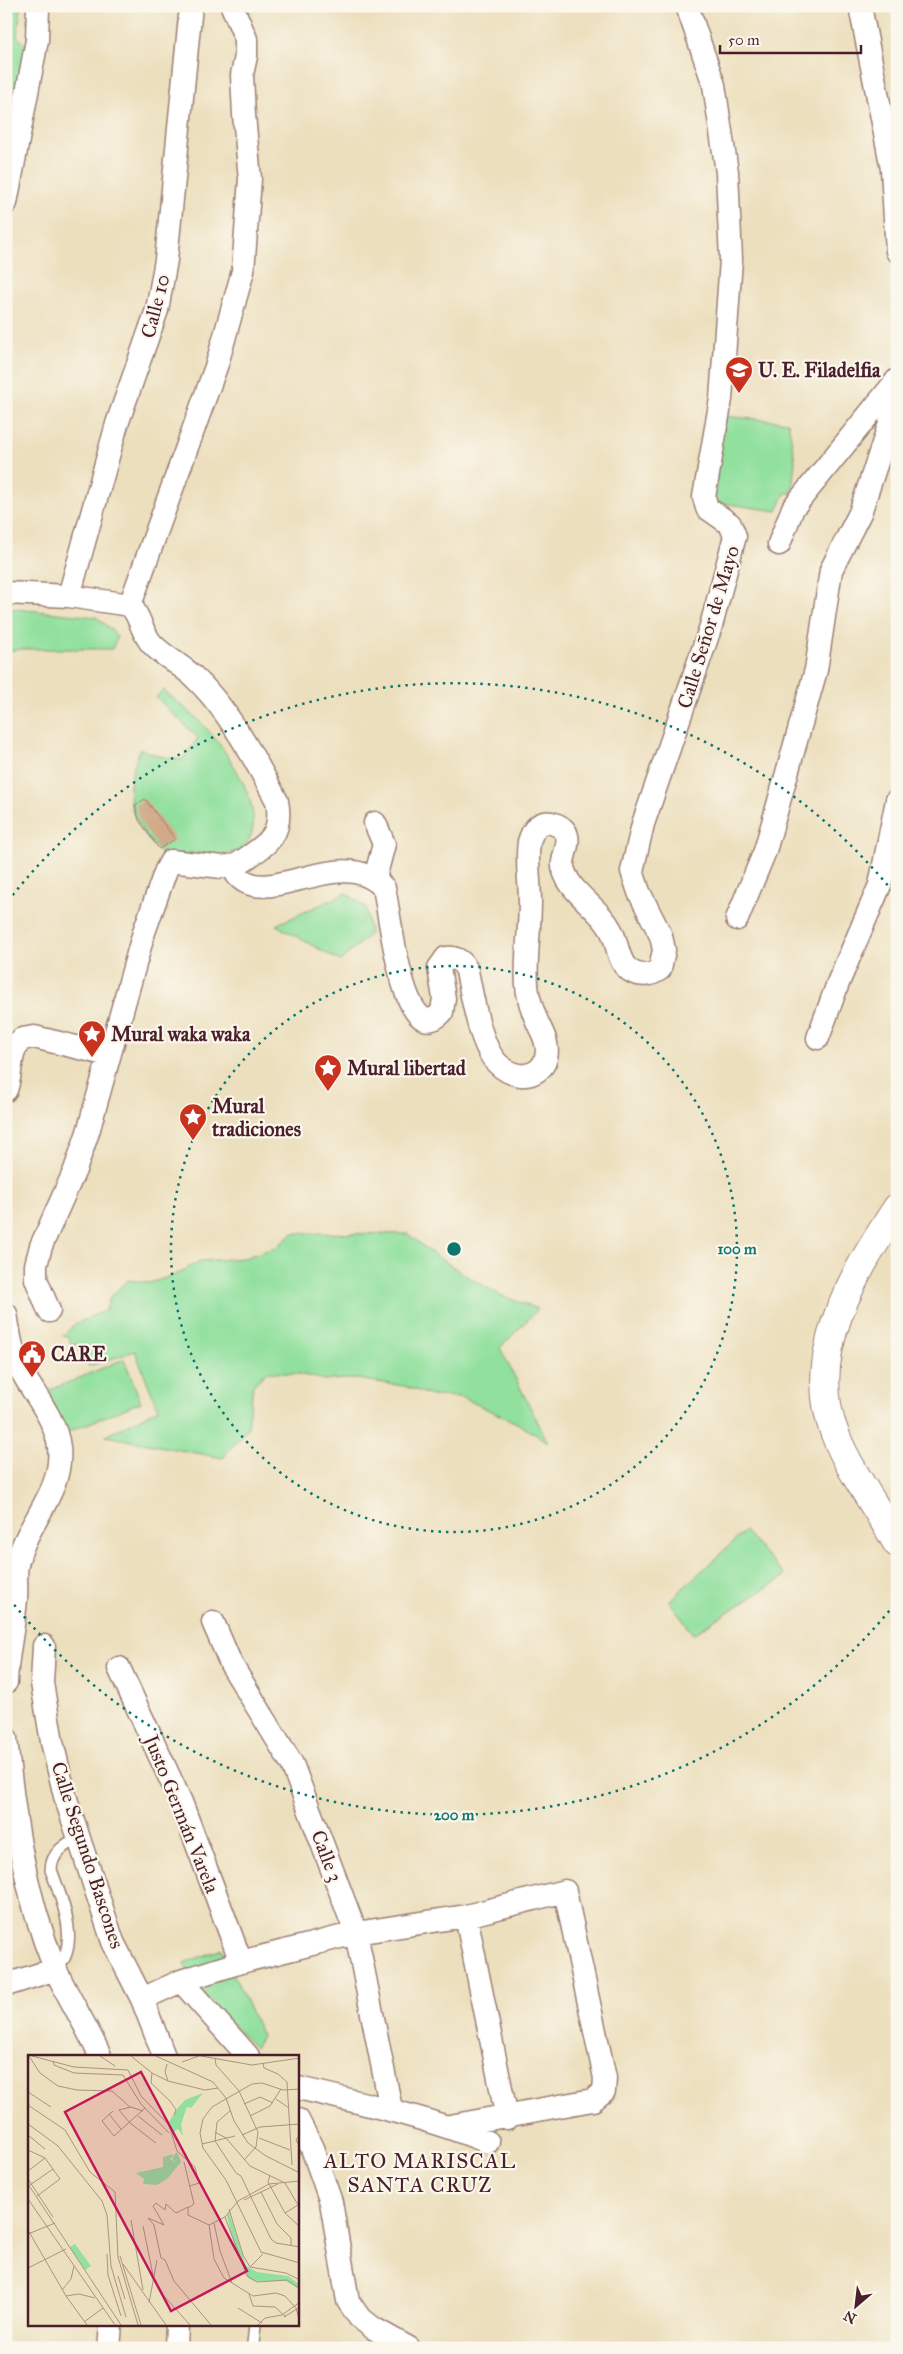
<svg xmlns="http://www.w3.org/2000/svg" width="903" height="2354" font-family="'IM FELL Great Primer',serif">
	<rect width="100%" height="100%" fill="#fbf7ec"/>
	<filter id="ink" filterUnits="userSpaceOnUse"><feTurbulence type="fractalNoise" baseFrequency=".02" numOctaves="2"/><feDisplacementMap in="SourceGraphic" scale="10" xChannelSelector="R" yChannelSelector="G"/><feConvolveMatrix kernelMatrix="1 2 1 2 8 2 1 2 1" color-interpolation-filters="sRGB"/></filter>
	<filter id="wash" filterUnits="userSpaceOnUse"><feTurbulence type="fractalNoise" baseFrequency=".0096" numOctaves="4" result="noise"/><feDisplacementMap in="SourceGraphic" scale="20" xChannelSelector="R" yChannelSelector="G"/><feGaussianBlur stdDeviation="1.12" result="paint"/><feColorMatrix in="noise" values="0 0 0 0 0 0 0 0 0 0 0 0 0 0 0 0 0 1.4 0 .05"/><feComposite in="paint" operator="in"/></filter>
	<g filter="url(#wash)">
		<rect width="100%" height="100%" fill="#ecdfbd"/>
		<path fill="#91e09e" stroke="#6e8064" d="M6,6H21L17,36L33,52L6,194Z
			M722,416L788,422L795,460L792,493H785L777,511L714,502Z
			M6,608L96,617L114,632L117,638L112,649H23L6,651Z
			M163,690C177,702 194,714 206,728C227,751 273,816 244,846C232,859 184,857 166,859C130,821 120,799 140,749L159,756L182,760L198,738L156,697Z
			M346,893L366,908L370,934L340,961L276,925Z
			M293,1233L408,1234L433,1254L472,1279L502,1296L538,1309L500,1348L548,1442L517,1423L461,1397L432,1396L404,1386L356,1379L325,1380L299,1374L267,1372L253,1385L248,1427L223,1458L105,1436L158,1409L135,1351L89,1366L77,1345H72L68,1336H63L75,1324L106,1310L110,1297L128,1280L150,1283L175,1275L200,1261L244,1258L277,1247Z
			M124,1359L141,1402L65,1433L48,1391Z
			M745,1531L785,1576L693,1634L669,1601Z
			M222,1949L262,2036L255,2048L198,1989L184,1963Z"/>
		<g id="blocks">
			<path fill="#d1aa89" d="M145,799L175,839L159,849L139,820L135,805Z"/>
		</g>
	</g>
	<g filter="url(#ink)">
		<use href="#blocks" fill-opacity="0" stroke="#9b7f74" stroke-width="1"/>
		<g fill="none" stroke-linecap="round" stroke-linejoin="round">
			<g stroke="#9b7f74" stroke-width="14">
				<path id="service" d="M56,1969C82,1945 61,1897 51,1870C51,1853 66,1844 79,1837
					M253,2344L255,2325"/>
			</g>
			<g stroke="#9b7f74" stroke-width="25">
				<path id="minor" d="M860,6L892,169L897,251
					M6,203L37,40L38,6
					M779,544L793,508L897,380
					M6,593L69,596L130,605C141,617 141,632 152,644C165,658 184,666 197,680C229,711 256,761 277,801C284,838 264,846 236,865L237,875C267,911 342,841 384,888C389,906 403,1055 442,1012L444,998L439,968L446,958C457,957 464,962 467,971C472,995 480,1047 498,1064C524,1089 560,1069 542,1032C535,1018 528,1001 527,985C525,958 530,930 530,902C530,882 526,862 529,842C531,835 535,827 541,824C549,820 560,825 565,831C573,843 559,859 564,871C572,895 599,907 611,930C618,942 617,961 629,970C639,977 651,976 660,969L664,950L661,936L639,892L632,871L643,824L711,626L735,536L730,524L707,508L704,497L721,399L731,260L727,172L714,85L687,6
					M69,596L117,424L157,310L166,260L191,6
					M130,605L217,364L243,271L250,179L244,115L242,75L246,56V39L232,6
					M375,878L384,844L375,823
					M737,919L765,851L816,670L831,570L860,513L897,402
					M818,1038L838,983L880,885L897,800
					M6,1090C12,1074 9,1050 22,1039L34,1037L109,1055
					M49,1311L36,1279V1265L41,1246L75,1170L88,1132L144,932L166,870L171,861L222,867L236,865
					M6,1314C9,1330 10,1347 17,1362C29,1390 55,1415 59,1447C64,1493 25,1523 17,1565C15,1576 17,1588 16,1599C14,1627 7,1654 6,1682
					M213,1622L231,1664L292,1764L356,1933L391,2109
					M44,1646L42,1683L52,1742L65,1796L113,1942L142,1999L164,2056
					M119,1668L181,1802L241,1962
					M6,1738C14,1819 24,1893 55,1968C68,1998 87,2026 100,2056
					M466,1916L507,2118
					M181,1981L248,2056
					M6,1985L56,1969
					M142,1999L181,1981L241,1962L356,1933L466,1916L565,1891L605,2078L604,2091L593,2100L587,2101L450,2126
					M298,2088C363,2103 426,2117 488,2142
					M298,2120L312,2148L331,2202L348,2301L359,2317L373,2328L409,2348
					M109,2348L111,2325
					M176,2348L177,2325"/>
			</g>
			<g stroke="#9b7f74" stroke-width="30">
				<path id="tertiary" d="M897,1208C855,1272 803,1354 835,1434C850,1472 877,1507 897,1543"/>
			</g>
			<use href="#service" stroke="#fff" stroke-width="11"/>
			<use href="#minor" stroke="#fff" stroke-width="22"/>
			<use href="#tertiary" stroke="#fff" stroke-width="28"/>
		</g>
	</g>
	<g fill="none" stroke="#0f766e" stroke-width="2.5" stroke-dasharray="2.5 5">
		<circle cx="454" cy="1249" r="283"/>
		<path d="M894 1605A566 566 0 0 1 8 1597M8 901A566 566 0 0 1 894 893"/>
	</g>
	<defs>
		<g id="school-pin" transform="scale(1.4375)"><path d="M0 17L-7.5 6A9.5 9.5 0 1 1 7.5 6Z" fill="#c8321e" stroke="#fbf7ec"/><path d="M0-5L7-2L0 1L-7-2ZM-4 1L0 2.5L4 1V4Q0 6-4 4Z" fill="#fff"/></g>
		<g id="sight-pin" transform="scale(1.4375)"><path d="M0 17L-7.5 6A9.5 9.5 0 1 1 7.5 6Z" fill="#c8321e" stroke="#fbf7ec"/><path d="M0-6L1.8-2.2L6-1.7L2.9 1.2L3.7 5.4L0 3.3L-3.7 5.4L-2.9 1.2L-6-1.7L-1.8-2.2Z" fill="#fff"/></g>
		<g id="civic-pin" transform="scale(1.4375)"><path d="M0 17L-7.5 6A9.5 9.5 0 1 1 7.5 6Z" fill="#c8321e" stroke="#fbf7ec"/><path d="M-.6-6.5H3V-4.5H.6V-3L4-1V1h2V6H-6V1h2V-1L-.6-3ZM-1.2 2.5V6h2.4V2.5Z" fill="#fff"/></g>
	</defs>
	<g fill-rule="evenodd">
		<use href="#school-pin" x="739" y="370"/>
		<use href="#sight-pin" x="92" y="1034"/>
		<use href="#sight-pin" x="328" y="1068"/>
		<use href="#sight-pin" x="193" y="1117"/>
		<use href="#civic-pin" x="32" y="1354"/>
	</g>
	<g text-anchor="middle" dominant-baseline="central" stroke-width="4.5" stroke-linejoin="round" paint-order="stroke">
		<g font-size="20" fill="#4a1f2b" stroke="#fbf7ec">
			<text transform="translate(155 306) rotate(-76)">Calle 10</text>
			<text transform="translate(708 627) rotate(-73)">Calle Señor de Mayo</text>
			<text transform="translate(182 1814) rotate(68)">Justo Germán Varela</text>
			<text transform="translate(88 1855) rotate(72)">Calle Segundo Bascones</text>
			<text transform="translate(327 1856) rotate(69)">Calle 3</text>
		</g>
		<g font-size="20" font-weight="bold" fill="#4a1f2b" stroke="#fbf7ec" text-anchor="start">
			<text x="758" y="370">U. E. Filadelfia</text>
			<text x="111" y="1034">Mural waka waka</text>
			<text x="347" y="1068">Mural libertad</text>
			<text x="212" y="1106">Mural<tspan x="212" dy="23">tradiciones</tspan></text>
			<text x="51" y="1354">CARE</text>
		</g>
		<g font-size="21" letter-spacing="1" fill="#4a1f2b" stroke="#fbf7ec">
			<text x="420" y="2161">ALTO MARISCAL<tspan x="420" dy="24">SANTA CRUZ</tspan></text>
		</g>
	</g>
	<g transform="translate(28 2055)">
		<rect width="271" height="271" fill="#ecdfbd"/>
		<path d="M175,38L163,53L159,52L153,69L155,81L150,74L146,77L141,67L149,54L157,45ZM149,97L153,107L139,124L129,130L115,129L116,124L108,118L135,112V102L146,99L142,104L147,107L144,103ZM201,157L218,211L229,217L260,221L271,229V234L258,226H227L220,223L205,185L199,161ZM47,189L63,211L57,215L42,192Z" fill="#91e09e"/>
		<path fill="none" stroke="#ab9283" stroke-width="1" d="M1,1L12,18L30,31L49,35L84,36L102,52M4,1L46,12L100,15L113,41L141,70L149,96L167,112L171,128L162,131M72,1L87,11M103,1L124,18L140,26L177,35L190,33M128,1L185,27L198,43L206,66L220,88L238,101L272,118M173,1L224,10L272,3M187,3L188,10L211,36L230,77L228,92L216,105M25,6L26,10L46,18L95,20L113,49L141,78M154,7L171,1M235,8L236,13L250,19L259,27L264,110M139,9L137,17L140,26M124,18L123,28L142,46L148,55L146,60M272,34L255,35L234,28L224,29L184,52L175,64L172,78L175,93L198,125L233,197L272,208M0,37L23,52M248,44L261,53M216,49L232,42L245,48M0,50L37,75L62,117L87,137L90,202L110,270M91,55L102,68L128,88M91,55L103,52L115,56M85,56L74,66L86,81L117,53M202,56L189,67L187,86L208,118L213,121L243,184L248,188L272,192M81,59L93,74M110,61L134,80M222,61L242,51L253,34M0,69L30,91L74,146L79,160L83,211L98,262M187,77L198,83L222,111L257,128L272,153M272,79L268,85L272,92M0,80L17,94M214,80L232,72L272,69M231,83L262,95M174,89L207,81M0,95L17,103L32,124L9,141M156,107L166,149L160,153M0,116L17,103M242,120L240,127L257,158L272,172M0,124L25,162M0,129L93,270M2,130L25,114M233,137L249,169L263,183V190M0,144L87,270M216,145L250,129M201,154L215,200L222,212L258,218L272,225M257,158L270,150M197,162L219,221L229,227L259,225L272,234M197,162L210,146L241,129L272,126M103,165L115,235M186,168L192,196L204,228M181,170L186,204L196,223L225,241L248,238L257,241L268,253L272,268M115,171L126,225L136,241L162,270M0,175L38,241L59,270M0,179L27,168M79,199L80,220L93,261M92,201L113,270M95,209L138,270M222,212L235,199M0,213L38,194M90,221L97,244M34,235L43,224L46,211M221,239L225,251L247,252L258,262M38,241L51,239L67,243M121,248L129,205M210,253L234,268M256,262L272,252M56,267L75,253M183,270L146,226L137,205L133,203L126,170L120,163L136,170L125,151L128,148L137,155L138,149L148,158L160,152V160L181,170L197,162M230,270L237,263L254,260L272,247"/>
		<path fill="#c2185b" fill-opacity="0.15" stroke="#c2185b" stroke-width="2.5" d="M113,17L219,216L143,256L37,57Z"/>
		<rect width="271" height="271" fill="none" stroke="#4a1f2b" stroke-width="2.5"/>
	</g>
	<circle cx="454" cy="1249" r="8" fill="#0f766e" stroke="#fbf7ec" stroke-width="2.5"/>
	<g font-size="15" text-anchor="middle" font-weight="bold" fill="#0f766e" stroke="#fbf7ec" stroke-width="4.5" stroke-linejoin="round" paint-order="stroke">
		<text x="737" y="1254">100 m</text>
		<text x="454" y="1820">200 m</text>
	</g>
	<rect width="903" height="2354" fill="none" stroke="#fbf7ec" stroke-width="25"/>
	<g transform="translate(856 2306) rotate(208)" stroke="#fbf7ec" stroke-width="4" paint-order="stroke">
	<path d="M0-4L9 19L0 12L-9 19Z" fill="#4a1f2b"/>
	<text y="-8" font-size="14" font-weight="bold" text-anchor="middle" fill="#4a1f2b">N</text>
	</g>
	<path d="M720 45v8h141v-8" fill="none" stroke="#4a1f2b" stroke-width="2.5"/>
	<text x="728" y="45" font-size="15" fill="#4a1f2b" stroke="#fbf7ec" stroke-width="4" paint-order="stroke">50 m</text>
</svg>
